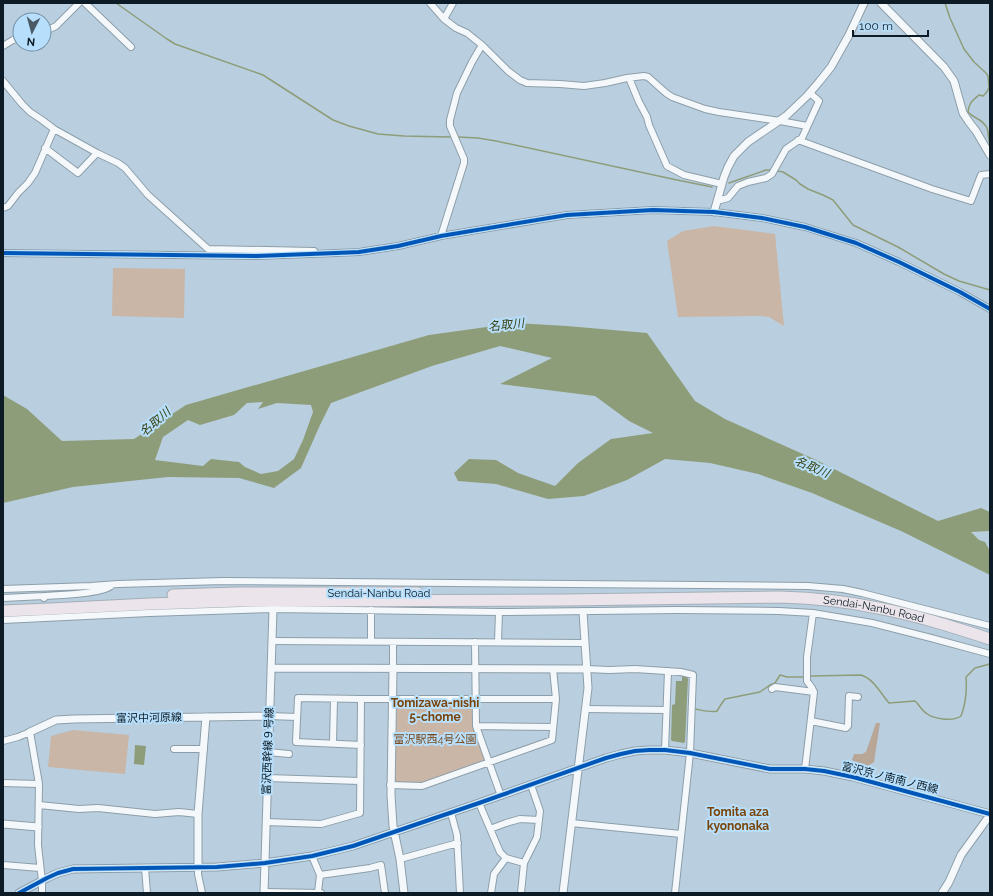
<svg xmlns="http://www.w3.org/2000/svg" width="993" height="896" font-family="Raleway,'Noto Sans JP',sans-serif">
	<rect width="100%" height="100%" fill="#b9cfdf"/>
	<path fill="#c9b6a7" d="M714,226L775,234L784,326L769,317L759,316L678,317L667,241L683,231Z
		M113,268L185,269L184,318L112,316Z
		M400,701L470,702L473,705V727L485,760L483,763L422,784L398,783L395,780L397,703Z
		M73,730L129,735L125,774L48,767L51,736Z"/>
	<path fill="#b8a697" d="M876,723H880L874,762L868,766L859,764L852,760L854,754H862L866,752Z"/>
	<path fill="#8e9d79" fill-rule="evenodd" d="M515,323L567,326L647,333L695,401L725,419L814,459L938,521L981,508L990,512V531L971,532L979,540L985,542L990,551V575L901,531L812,493L758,474L710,463L665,459L627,480L584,496L548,499L496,484L458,481L454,473L469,459L496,460L518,473L555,486L578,463L611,439L653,433L629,421L595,396L500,384L552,358L500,346L432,366L331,403L320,425L301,468L274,488L239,478L168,477L73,487L3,503V395L27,409L62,441L134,439L186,405L429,335ZM263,402L258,409L277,403L311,405L313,412L303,440L294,459L278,471L261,474L245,467L239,462L211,459L203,466L155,460L163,437L188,420L200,425L234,415L247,403Z
		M682,676L687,677L688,679L685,742L684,743L672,741L671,740L672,705L675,704L676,681H682Z
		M135,745L146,746L144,765L134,764Z"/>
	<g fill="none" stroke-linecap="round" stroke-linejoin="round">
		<path stroke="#8e9d79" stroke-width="1.5" d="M116,3L167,39L175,44L263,75L333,120L349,126L378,134L404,136L450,137
			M945,3L950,18L964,49L974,62L986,73L988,76L989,87L988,90L986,93L983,96L979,95C972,101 969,103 968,112C974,119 982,118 987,128C989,133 988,139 990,144
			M458,137L478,138L496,141L677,180L712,187
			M777,171L783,172L796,180L800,184L808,189L823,195L833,200L853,225L898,247L944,274L959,281L990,290
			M729,183L766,170H773
			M810,676L861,675C874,679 881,694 889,703L915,701C919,704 921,710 926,713C933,719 953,722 961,716C966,703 967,690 966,677L975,668L990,664
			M695,709C701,710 711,713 717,711L722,703L725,699L760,692L770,685L775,683L780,675L787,677H805"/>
		<g stroke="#8d9eaa" stroke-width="8">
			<path id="minor" d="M85,3L131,47
				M430,3L444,19L456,28L467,33L482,45L508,71L520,80L527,83L560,84L584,86L605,83L627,78L644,76L648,77L666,93L672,97L705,109L719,112L780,121L807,126
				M444,19L453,3
				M44,32L56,26L79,3
				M3,46L13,40L20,38
				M629,78L639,102L647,117L649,125L667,166L684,175L722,184
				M3,81L22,104L30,112L42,120L54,129L97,153L118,163L125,168L148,195L208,249L314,251
				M798,140L932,189L971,201L981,175L990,174
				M45,148L78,173L97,153
				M717,201L728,198L738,186L748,182L766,178L772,174L786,149L802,138L819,101L810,93
				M3,208L8,206L18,193L28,183L35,173L54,129
				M441,236L464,163V159L450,126V120L457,93L472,62L482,45
				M3,253L257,256L336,253L359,252L398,246L441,236L567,215L653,210L714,212L762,218L805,227L856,243L899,262L960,292L990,309
				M3,589L91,586L118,584L223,581L808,586L843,589L862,593L990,626
				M3,598L44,596
				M44,598V596C56,595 105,594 112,585
				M3,620L149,613L273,609L499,612L677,610L779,611L813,613L872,623L931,638L990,654
				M272,641L585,643
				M371,641V610
				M498,641L499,612
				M475,642L476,726L501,796
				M393,669V642
				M587,669L609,670L635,669L681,672L693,675L690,753L675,893
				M772,689L775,687L814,692
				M586,709L666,710
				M269,716L297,717
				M811,721L846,728L848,726L849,696L858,697
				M476,726L553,727
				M3,741L18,737L30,732L39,784L38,845L42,881V893
				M333,743L334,699
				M361,745L296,742L298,698L361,699
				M174,749H204
				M665,750L668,671
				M268,752L289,754
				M805,769L808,744L814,692L812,688L807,681V657L813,613
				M267,778L360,781
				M3,783L39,784
				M390,785L422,786L552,740L556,699L553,669
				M479,803L500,852L506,858
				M39,805L79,809L98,808L155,814L179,812L198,814
				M451,813L457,835L460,893
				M266,822L321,824L360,813L361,699H556
				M571,823L681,834
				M490,829L506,823L520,819L539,820
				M312,856L320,875L370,868L381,865L385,893
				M400,859L458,843
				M524,863L537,837L540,811L531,785
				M3,865L40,868
				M198,867V874L202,893
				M145,868L147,893
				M264,892L321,893
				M318,892L320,875
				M491,893L494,874L506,858L524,863L521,893"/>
		</g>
		<g stroke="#8d9eaa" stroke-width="9">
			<path id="tertiary" d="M881,3L944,67L954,81L963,113L969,122L976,131L990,155
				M714,212L724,177L728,167L734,156L748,142L786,116L807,96L819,82L831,67L849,35L864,3
				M271,668L587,669
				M393,669L391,795L393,826L400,859L404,893
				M30,732L56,720L74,719L269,716
				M3,824L38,827
				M198,867V814L206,717
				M19,893L47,878L58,873L73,869L217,867L265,863L312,856L353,846L479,803L606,758L621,754L635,751L649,750H665L690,753L770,769H805L824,771L853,777L990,814
				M264,893L273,609
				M563,893L588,688L583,612
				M942,893L949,882L961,855L990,815"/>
		</g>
		<g stroke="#a5afb8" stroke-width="13">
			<g id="motorway">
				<path d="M173,595L238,593H418"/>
				<path id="s1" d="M3,611L50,609L150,604L238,601L564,600L780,597C813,598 845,601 878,608C916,615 953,627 990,639"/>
			</g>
		</g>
		<use href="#minor" stroke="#f4f8fa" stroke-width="6"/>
		<use href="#tertiary" stroke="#f4f8fa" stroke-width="7"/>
		<use href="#motorway" stroke="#ebe5eb" stroke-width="11"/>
		<g stroke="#b7dffb" stroke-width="6">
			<path id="cycleway" d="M3,253L257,256L336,253L359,252L398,246L441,236L567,215L653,210L714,212L762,218L805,227L856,243L899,262L960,292L990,309
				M19,893L47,878L58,873L73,869L217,867L265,863L312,856L353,846L479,803L606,758L621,754L635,751L649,750H665L690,753L770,769H805L824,771L853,777L990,814"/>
		</g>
		<use href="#cycleway" stroke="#0057b8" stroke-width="4"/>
	</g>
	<g text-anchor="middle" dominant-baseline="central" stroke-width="4" stroke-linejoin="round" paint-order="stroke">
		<g font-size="11" fill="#0c1b25" stroke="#b7dffb">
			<text x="379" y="593">Sendai-Nanbu Road</text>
			<text stroke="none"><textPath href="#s1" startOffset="872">Sendai-Nanbu Road</textPath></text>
			<text transform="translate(149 718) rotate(-1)">富沢中河原線</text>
			<text transform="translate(268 751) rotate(-88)">富沢西幹線９号線</text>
			<text transform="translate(890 778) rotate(14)">富沢京ノ南南ノ西線</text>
		</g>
		<g font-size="11" fill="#7b481a" stroke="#b7dffb">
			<text x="435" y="739">富沢駅西4号公園</text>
		</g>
		<g font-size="12" font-style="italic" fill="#3a4315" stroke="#b7dffb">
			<text transform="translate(506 325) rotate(-6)">名取川</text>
			<text transform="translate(155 422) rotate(-41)">名取川</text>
			<text transform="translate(812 467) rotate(23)">名取川</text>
		</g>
		<g font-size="12" font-weight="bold" fill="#7a4308" stroke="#b7dffb">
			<text x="435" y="703">Tomizawa-nishi<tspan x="435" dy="14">5-chome</tspan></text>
			<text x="738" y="812">Tomita aza<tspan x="738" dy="14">kyononaka</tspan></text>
		</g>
	</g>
	<rect width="993" height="896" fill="none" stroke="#0c1b25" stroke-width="8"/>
	<g transform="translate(32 32) rotate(186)"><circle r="19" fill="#b7dffb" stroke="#7391a5"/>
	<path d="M0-3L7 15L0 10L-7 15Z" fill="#495a66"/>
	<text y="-6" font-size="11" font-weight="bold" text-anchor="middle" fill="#0c1b25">N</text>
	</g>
	<path d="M853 30v6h75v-6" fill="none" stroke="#0c1b25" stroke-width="2"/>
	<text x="859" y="30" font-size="12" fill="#0c1b25" stroke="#b7dffb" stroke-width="3" paint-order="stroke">100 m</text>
</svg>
